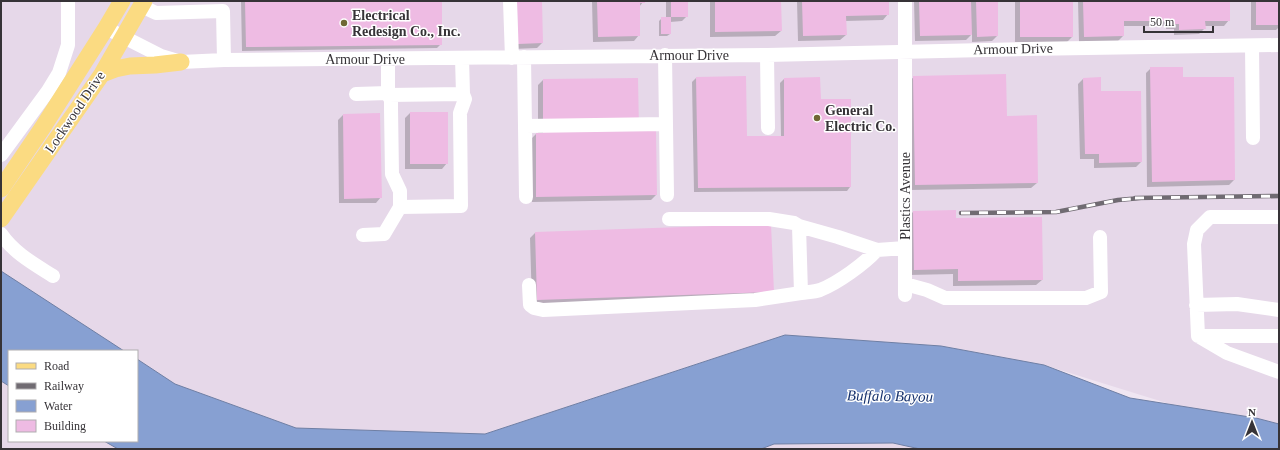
<svg xmlns="http://www.w3.org/2000/svg" width="1280" height="450" font-family="Georgia,serif">
	<rect width="100%" height="100%" fill="#f0e6f2"/>
	<path fill="#e6d8e9" d="M1,1H1279V427L1173,405L1044,365L941,346L785,335L485,434L296,428L137,371V351H109L1,273Z
		M1,381L9,385V441H111L125,449H1Z
		M893,443L920,449H761L774,444Z"/>
	<path fill="#87a0d2" stroke="#6f7fa4" d="M1,271L124,351H9V386L1,381Z
		M785,335L941,346L1044,365L1130,398L1256,418L1279,424V449H920L893,443L774,444L761,449H118L104,441H137V359L175,384L296,428L485,434Z"/>
	<path fill="#0003" d="M241,1H441V44L437,48L242,51Z
		M541,1L542,43L537,48L513,49Z
		M592,1H644L639,7V35L634,41L593,42Z
		M666,1H687V16L682,21L670,22V34L667,36H659V21L662,18H666Z
		M710,1H780L781,31L775,36L710,37Z
		M797,1H888V14L883,20L845,21L846,35L840,40L798,41Z
		M914,1H997V36L992,41L972,42V34L966,40L915,41Z
		M1015,1H1072V37L1067,42H1015Z
		M1078,1H1229V20L1224,26H1204V29L1199,34L1174,35V29H1166V26H1123V36L1118,41L1079,42Z
		M1251,1H1279V27L1276,30H1251Z
		M1151,68L1182,78H1233L1234,180L1229,185L1147,187L1146,73Z
		M914,77L1006,117L1037,183L1031,188L910,190L908,82Z
		M696,78L746,137H781L780,83L784,79L819,78L820,100L850,187L847,191L694,192L692,82Z
		M1083,79L1100,92L1141,162L1136,167L1094,168V159H1080L1078,84Z
		M543,80L655,132L656,195L651,200L532,202L531,139L536,134H538V85Z
		M410,113L447,163L442,169H405V118Z
		M343,115L381,197L376,203H339L338,120Z
		M913,212L955,219L1042,280L1036,285L953,286V274L909,275L908,217Z
		M770,225L767,297L532,305L530,238L535,233Z"/>
	<path fill="#eebbe3" d="M245,1H442V45L246,47Z
		M517,1H542L543,43L518,44Z
		M597,1H645V3H640V36L598,37Z
		M671,1H688V17H671Z
		M715,1H781L782,31L715,32Z
		M802,1H889V15L846,16L847,35L803,36Z
		M919,1H971L972,35L920,36Z
		M976,1H998V36L977,37Z
		M1020,1H1073V37H1020Z
		M1083,1H1230V21H1205L1206,29L1179,30V24H1171V21H1124V36L1084,37Z
		M1256,1H1279V25H1256Z
		M661,17H671V34H661Z
		M1150,67H1183V77H1234L1235,180L1152,182Z
		M1006,74L1007,116L1037,115L1038,183L915,185L913,76Z
		M746,76L747,136H784V78L820,77L821,99H851V187L698,188L696,77Z
		M1101,77V91H1141L1142,162L1099,163V154H1085L1083,78Z
		M638,78L639,131H656L657,195L536,197V133H543V79Z
		M410,112H448V164H410Z
		M380,113L382,198L344,199L343,114Z
		M956,210V218L1042,217L1043,280L958,281V269L914,270L913,211Z
		M771,224L774,292L537,300L535,232Z"/>
	<g fill="none" stroke-linecap="round" stroke-linejoin="round">
		<path stroke="#fff" stroke-width="14" d="M510,1L512,58
			M905,1V295
			M141,6L156,13L223,11L224,60
			M106,28L161,56L181,62L224,60L767,55L1026,49L1279,45
			M1252,46L1253,138
			M665,55L667,195
			M767,55L768,128
			M524,57L526,197
			M388,59V95L463,94L462,58
			M356,94L388,93
			M388,95L391,100V108L392,174L400,191V207L461,206L460,113L465,99L463,94
			M525,126L666,124
			M1,155L48,91L59,73L68,45V1
			M1279,217H1210L1197,230L1194,244L1198,336L1227,353L1279,372
			M669,219H769L794,223L799,226
			M1,234C14,253 34,264 53,276
			M363,235L384,234L400,207
			M877,250L838,237L799,226L801,293C807,292 814,292 820,290C838,283 864,264 877,250L905,248
			M905,284L927,290L945,298H1086L1101,292L1100,237
			M529,285L530,305L534,308L543,310L755,300L801,293
			M1196,305L1237,304L1279,310
			M1198,336H1279"/>
		<path stroke="#fbdb82" stroke-width="17" d="M102,74L115,69L130,66L155,65L181,62
			M1,189L43,127L106,28L122,1
			M1,219L102,74L144,1"/>
		<g stroke="#706b72" stroke-width="4.5">
			<path id="rail" d="M1135,198L1279,196
				M961,213L1056,212L1118,200L1141,198"/>
		</g>
		<use href="#rail" stroke="#fff" stroke-width="3" stroke-dasharray="9" stroke-linecap="butt"/>
	</g>
	<g fill="#706835" stroke="#fff" stroke-width="1.5">
		<circle cx="344" cy="23" r="4"/>
		<circle cx="817" cy="118" r="4"/>
	</g>
	<g text-anchor="middle" dominant-baseline="central" stroke-width="3" stroke-linejoin="round" paint-order="stroke">
		<g font-size="14" font-weight="bold" fill="#363337" stroke="#fff" text-anchor="start">
			<text x="352" y="15">Electrical<tspan x="352" dy="16">Redesign Co., Inc.</tspan></text>
			<text x="825" y="110">General<tspan x="825" dy="16">Electric Co.</tspan></text>
		</g>
		<g font-size="14" fill="#363337" stroke="#fff">
			<text transform="translate(1013 49) rotate(-1)">Armour Drive</text>
			<text x="689" y="55">Armour Drive</text>
			<text x="365" y="59">Armour Drive</text>
			<text transform="translate(75 112) rotate(-56)">Lockwood Drive</text>
			<text transform="translate(905 196) rotate(-90)">Plastics Avenue</text>
		</g>
		<g font-size="15" font-style="italic" fill="#18336e" stroke="#fff">
			<text transform="translate(890 396) rotate(1)">Buffalo Bayou</text>
		</g>
	</g>
	<rect width="1280" height="450" fill="none" stroke="#363337" stroke-width="4"/>
	<rect x="8" y="350" width="130" height="92" fill="#ffffff" stroke="#afadaf"/>
	<rect x="16" y="363" width="20" height="6" fill="#fbdb82" stroke="#afadaf"/>
	<text x="44" y="370" font-size="12" fill="#363337">Road</text>
	<rect x="16" y="383" width="20" height="6" fill="#706b72" stroke="#afadaf"/>
	<text x="44" y="390" font-size="12" fill="#363337">Railway</text>
	<rect x="16" y="400" width="20" height="12" fill="#87a0d2" stroke="#afadaf"/>
	<text x="44" y="410" font-size="12" fill="#363337">Water</text>
	<rect x="16" y="420" width="20" height="12" fill="#eebbe3" stroke="#afadaf"/>
	<text x="44" y="430" font-size="12" fill="#363337">Building</text>
	<g transform="translate(1252 422)" stroke="#ffffff" stroke-width="3" paint-order="stroke">
	<path d="M0-3L7 15L0 10L-7 15Z" fill="#363337"/>
	<text y="-6" font-size="11" font-weight="bold" text-anchor="middle" fill="#363337">N</text>
	</g>
	<path d="M1144 26v6h69v-6" fill="none" stroke="#363337" stroke-width="2"/>
	<text x="1150" y="26" font-size="12" fill="#363337" stroke="#ffffff" stroke-width="3" paint-order="stroke">50 m</text>
</svg>
